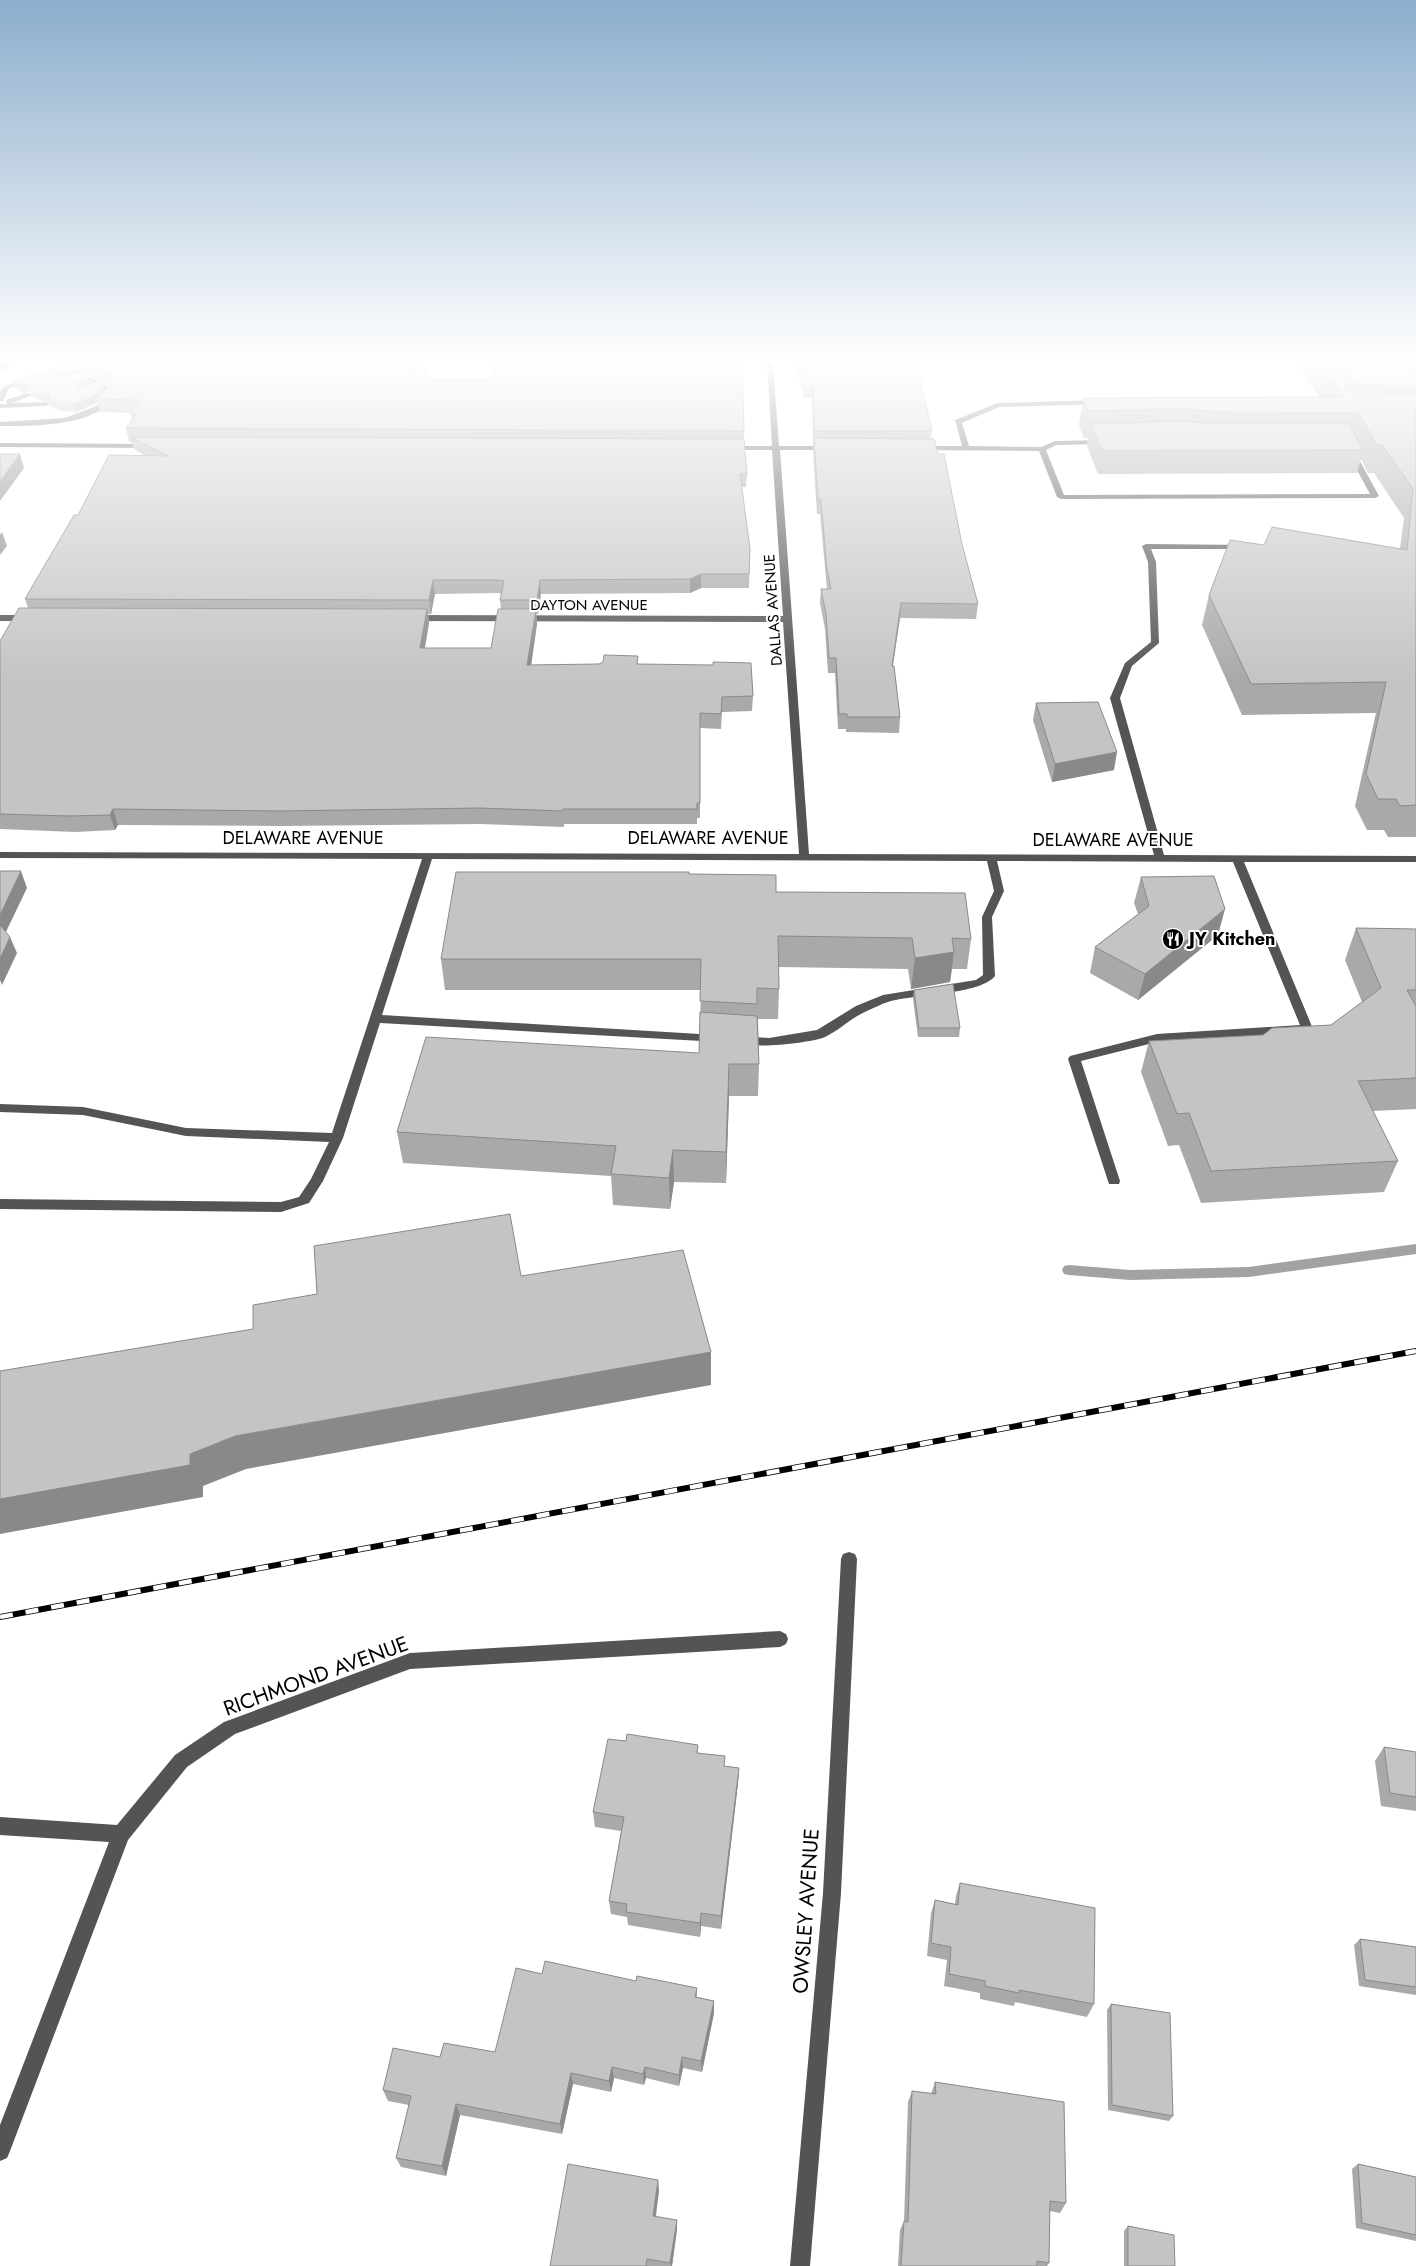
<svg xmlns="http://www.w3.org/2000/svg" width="1416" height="2266" font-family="Jost,sans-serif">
	<rect width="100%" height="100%" fill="#fff"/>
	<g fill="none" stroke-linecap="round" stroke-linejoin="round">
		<path fill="#a2a2a2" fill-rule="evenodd" d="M1416,1244V1254L1249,1277L1130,1280L1069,1275L1064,1274L1062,1270L1064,1266L1069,1265L1130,1270L1249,1267Z"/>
		<g stroke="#dbdbdb" stroke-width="15">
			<path id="major" d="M0,363H3"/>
		</g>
		<path fill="#545454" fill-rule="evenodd" d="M57,363H64L117,392C112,397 107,406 101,410C75,426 30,426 0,426V422L65,418L96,406L109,393Z
			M767,363H773L779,446H830L834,448L830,450H780L809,854L1154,855L1110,698L1125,663L1151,642L1148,562L1142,546L1146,544L1247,545L1248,547L1244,549H1151L1156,562L1159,643L1132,666L1120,698L1164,855L1416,856V862H1244L1313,1029L1311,1032L1157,1042L1081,1061L1120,1181L1119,1184H1109L1108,1181L1068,1059L1070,1056L1157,1034L1300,1025L1233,862L997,861L1004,891L992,917L995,976C980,995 913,994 888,1002C881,1004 874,1008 867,1011C852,1017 840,1030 825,1037C811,1043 744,1051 735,1040L741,1036L769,1038L817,1030L856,1006L883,995L976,980L983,975L982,917L994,891L987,861L432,859L382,1015L716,1035L720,1036L722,1039L720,1042L380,1023L343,1138L323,1181L309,1203L281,1212L0,1209V1199L281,1202L299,1197L311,1179L329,1142L186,1136L83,1115L0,1112V1104L83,1107L186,1128L332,1133L422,859L0,858V852L799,854L783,622L412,621L408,618L412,615L783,616L772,450H727L723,448L727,446H772Z
			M27,379L32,380L9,388L3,401H0V392L4,386Z
			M28,393L32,395L30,396L12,403L46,402L50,404L46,406L0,408V404H7L6,400Z
			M1100,400H1103V404L999,407L962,423L969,446L1041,447L1055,441L1107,440L1108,442L1104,444L1056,445L1046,450L1064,495L1370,494L1347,452L1351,450L1355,452L1379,496L1375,498L1061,499L1057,497L1039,451L920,450L916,448L920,446H962L955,420L998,403Z
			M0,443L150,444L154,446L150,448L0,447Z
			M0,615H30L34,618L30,621H0Z
			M849,1552L855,1554L857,1559L841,1893L810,2266H790L823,1893L841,1559L843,1554Z
			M780,1631L786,1634L788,1639L786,1644L780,1647L410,1669L235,1734L187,1767L128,1840L10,2151L7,2158L0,2161V2125L109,1842L0,1835V1817L117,1825L175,1755L224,1722L410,1653Z"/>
		<use href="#major" stroke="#000" stroke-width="12"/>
		<g stroke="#000" stroke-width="6">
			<path id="rail" d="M0,1617L1416,1351"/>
		</g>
		<use href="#rail" stroke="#fff" stroke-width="4.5" stroke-dasharray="13" stroke-linecap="butt"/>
	</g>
	<path fill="#a9a9a9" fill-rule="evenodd" d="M74,363H419L416,371L428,370L429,379L744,431V439L747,474L746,487H742L750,549L749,588H701L690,593L541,594L538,614H536L537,624L531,665L638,664L753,696L752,711L722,712L721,729L700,728V818H697V824H564V827L480,824L282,826L118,825L115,830L75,832L0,829V641L28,608L25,599L78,515L146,456L134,449L132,442H129L126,428L132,420L131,413L100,412L98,402L95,404L76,412L60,411L50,406L49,402L38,400L32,397L31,392L29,391L23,393L15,388L12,381L74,375L89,377L91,384L105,390L109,386L75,367ZM499,593L502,594L500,600L501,609L491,648H425L429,623L428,614H431L435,594Z
		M796,363H916L932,431L931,439L962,544L978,604L976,619L900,618L893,666L900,717L899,733L846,732V729H838L835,673H828L825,629L820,603L821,589H827L820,514H817L813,452L812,398H804Z
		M1297,363H1413L1416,366V372L1415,377L1416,378V837H1388L1384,830H1367L1355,806L1376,713L1242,715L1202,625L1209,595L1264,545L1400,549L1404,518L1374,473H1368L1361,459L1357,473L1098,474L1087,446L1088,438H1084L1079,425L1083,398L1319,397Z
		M1036,703L1114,770L1052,782L1033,720Z
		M689,874L776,892L971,939L967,969H952L950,982L911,989L908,969L779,967V989L778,1019H758L759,1064L758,1096H729L726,1183L674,1182L670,1209L613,1205L611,1176L403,1163L397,1132L699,1053L701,990H445L441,959Z
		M1141,877L1218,935L1138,1000L1090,973L1095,947L1138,914L1134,903Z
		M1356,928L1416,929V1109L1373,1111L1398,1161L1384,1192L1201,1203L1179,1145L1168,1146L1141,1072L1149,1041L1263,1035L1331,1025L1362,1002L1345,960Z
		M914,990L960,1028L959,1037H918L913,999Z
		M626,1741L698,1745V1753L725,1766L739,1768L738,1783L721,1929L701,1926L700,1937L628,1925L627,1917L611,1914L609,1901L621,1831L595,1827L593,1812Z
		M1384,1747L1416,1752V1811L1381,1806L1375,1761Z
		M960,1883L1094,2004L1087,2017L1015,2002L1014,2006L980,1999V1993L944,1986L947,1960L927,1956L931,1913L935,1900L955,1904L956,1896Z
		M1360,1939L1416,1947V1995L1359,1986L1354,1945Z
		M542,1974L636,1981L697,1988V1997L714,2001V2013L702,2072L683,2068L679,2086L646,2078L644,2085L614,2078L611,2092L573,2084L562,2134L460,2115L446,2176L401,2167L396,2158L409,2105L388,2101L383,2090L440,2057L495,2052Z
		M1111,2004L1173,2116L1169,2121L1108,2110L1107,2010Z
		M935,2082L1066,2203L1060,2213L1050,2211L1049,2263L1047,2266H898L900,2230L904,2221L908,2102L912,2091L931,2094Z
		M1358,2164L1416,2177V2241L1356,2228L1352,2169Z
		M659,2190L656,2217L677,2229L672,2266H550Z
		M1128,2226L1175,2266H1124V2231Z"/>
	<path fill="#898989" d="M413,363H419L413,384L411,371Z
		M72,368L74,376L59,378V373Z
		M89,377L91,385L77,387V382Z
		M27,384L29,391L23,393L21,385Z
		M104,386L106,393L97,399L98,402L95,404L76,412L74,404Z
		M20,454L24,468L0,501V481Z
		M2,532L7,546L0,555V535Z
		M701,574V588L690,593V579Z
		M433,580L435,594L431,614L429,600Z
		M540,580L541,594L538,614L537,600Z
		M901,603L900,618L890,681L892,666Z
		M427,609L429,623L422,663L420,648Z
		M536,609L537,624L529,680L527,665Z
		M1117,752L1114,770L1052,782L1055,764Z
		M113,809L118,825L115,830L110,815Z
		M21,871L27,888L3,938L0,930V915Z
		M1225,909L1218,935L1138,1000L1145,974Z
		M10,937L17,953L2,985L0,980V959Z
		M954,952L950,982L911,989L915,958Z
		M729,1064V1096L726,1183V1152Z
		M673,1150L674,1182L670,1209L669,1178Z
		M711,1352V1385L246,1469L203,1486V1497L0,1534V1499L190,1454L235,1436Z
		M739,1768L738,1783L721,1929V1916Z
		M701,1913V1926L700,1937V1923Z
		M714,2001V2013L702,2072L701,2061Z
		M682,2057L683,2068L679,2086V2075Z
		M612,2067L614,2078L611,2092L609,2081Z
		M645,2067L646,2078L644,2085L643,2074Z
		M571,2073L573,2084L562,2134L560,2124Z
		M456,2104L460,2115L446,2176L442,2166Z
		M658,2180L659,2190L654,2226L653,2216Z
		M677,2220V2229L672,2266H671L670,2263Z"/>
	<path fill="#c4c4c4" stroke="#898989" d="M87,363H413L411,371L428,370L426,379H490L494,363H742L744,431L126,428L136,414H130L140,400L97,399L116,379Z
		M799,363H916L932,431H814L813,386H804Z
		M1321,363H1330L1350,392L1416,394V805L1400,806L1396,799H1378L1366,774L1386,682L1251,684L1209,595L1230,540L1264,545L1272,527L1407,550L1413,489L1382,445H1377L1358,413L1217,412L1183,409L1088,411L1083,398L1344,397Z
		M1341,363H1413L1416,366V367H1407L1416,378V387L1358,385Z
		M65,365L72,368L59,373V378L82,373L89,377L77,382V387L99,382L104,386L93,397L74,404H58L48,399L49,395L36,393L30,390L32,387L27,384L21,385L12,381Z
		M1182,421L1216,424H1349L1363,450L1102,451L1091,424Z
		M131,437L744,439L747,474H740L750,549L749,574H701L690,579L540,580L537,600H500L504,581L498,580H433L429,600L25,599L74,515H78L109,455L168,456Z
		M814,438L934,439L938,454H944L962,544L978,604L901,603L892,666H894L900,717H847V714H839L836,658H829L826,614L821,589H831L827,570L821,500H818Z
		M0,454H20L0,481Z
		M19,608L427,609L420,648H491L498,609H536L527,665L599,664L603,662L604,655L638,656L637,664L713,665V662L751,663L753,696L722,697L721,714L700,713V803H697V809H563L562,811L479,808L279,811L113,809L110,815L70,816L0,814V641Z
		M1098,702L1117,752L1055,764L1036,703Z
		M0,871H21L0,915Z
		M456,872H689V874L776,875V892L965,893L971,939L952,938L954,952L915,958L912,938L778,936L779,989L757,988V1004L700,1001L701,959H441Z
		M1214,876L1225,909L1145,974L1095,947L1149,906L1141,877Z
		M0,925L10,937L0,959Z
		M1356,928L1416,929V990H1407L1416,1006V1078L1358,1081L1398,1161L1211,1171L1189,1113L1177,1114L1149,1041L1263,1035L1272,1028L1331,1025L1381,988Z
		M953,984L960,1028H919L914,990Z
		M700,1012L757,1016L759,1064H729L726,1152L673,1150L669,1178L611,1174L616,1146L397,1132L426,1037L699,1053Z
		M510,1214L521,1276L683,1250L711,1352L235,1436L190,1454V1465L0,1499V1371L253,1329V1305L317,1294L314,1246Z
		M627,1734L698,1745L697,1753L725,1756L724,1766L739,1768L721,1916L701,1913L700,1923L626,1912L627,1904L609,1901L624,1817L593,1812L608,1739L626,1741Z
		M1384,1747L1416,1752V1797L1390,1793Z
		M960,1883L1095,1908L1094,2004L1019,1990V1993L985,1986V1981L949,1974L951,1947L931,1943L935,1900L958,1905Z
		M1360,1939L1416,1947V1987L1365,1980Z
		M545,1961L636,1981L637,1976L697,1988L695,1997L714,2001L701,2061L682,2057L679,2075L645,2067L643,2074L612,2067L609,2081L571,2073L560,2124L456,2104L442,2166L396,2158L411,2096L383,2090L393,2048L440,2057L444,2043L495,2052L516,1968L542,1974Z
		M1111,2004L1170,2013L1173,2116L1112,2105Z
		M935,2082L1064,2102L1066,2203L1050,2201L1049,2263L1037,2261V2266H901L904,2221L908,2222L912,2091L936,2094Z
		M568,2164L658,2180L653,2216L677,2220L670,2263L647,2259L646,2266H550Z
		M1358,2164L1416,2177V2235L1362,2223Z
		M1128,2226L1174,2235L1175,2266H1128Z"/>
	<linearGradient id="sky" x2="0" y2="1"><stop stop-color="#8cadcc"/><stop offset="0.53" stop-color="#fff"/><stop offset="1" stop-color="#fff" stop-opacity="0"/></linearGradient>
	<rect width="1416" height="680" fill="url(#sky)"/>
	<defs>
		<g id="restaurant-disc" transform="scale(1.125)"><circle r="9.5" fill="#000" stroke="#fff"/><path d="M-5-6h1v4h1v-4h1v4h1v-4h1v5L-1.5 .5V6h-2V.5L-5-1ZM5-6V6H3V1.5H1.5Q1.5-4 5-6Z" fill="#fff"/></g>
	</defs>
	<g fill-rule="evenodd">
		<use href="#restaurant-disc" x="1173" y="939"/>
	</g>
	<g text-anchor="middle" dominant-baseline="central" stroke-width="4" stroke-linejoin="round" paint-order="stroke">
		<g font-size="15" fill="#000" stroke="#fff">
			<text x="589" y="605">DAYTON AVENUE</text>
			<text transform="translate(773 610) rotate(-94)">DALLAS AVENUE</text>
		</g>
		<g font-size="18" fill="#000" stroke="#fff">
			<text x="303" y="838">DELAWARE AVENUE</text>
			<text x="708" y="838">DELAWARE AVENUE</text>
			<text x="1113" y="840">DELAWARE AVENUE</text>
		</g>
		<g font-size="18" font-weight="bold" fill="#000" stroke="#fff" text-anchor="start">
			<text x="1189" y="939">JY Kitchen</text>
		</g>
		<g font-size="21" fill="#000" stroke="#fff">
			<text transform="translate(316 1676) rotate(-20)">RICHMOND AVENUE</text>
			<text transform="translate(806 1911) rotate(-86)">OWSLEY AVENUE</text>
		</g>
	</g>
</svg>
